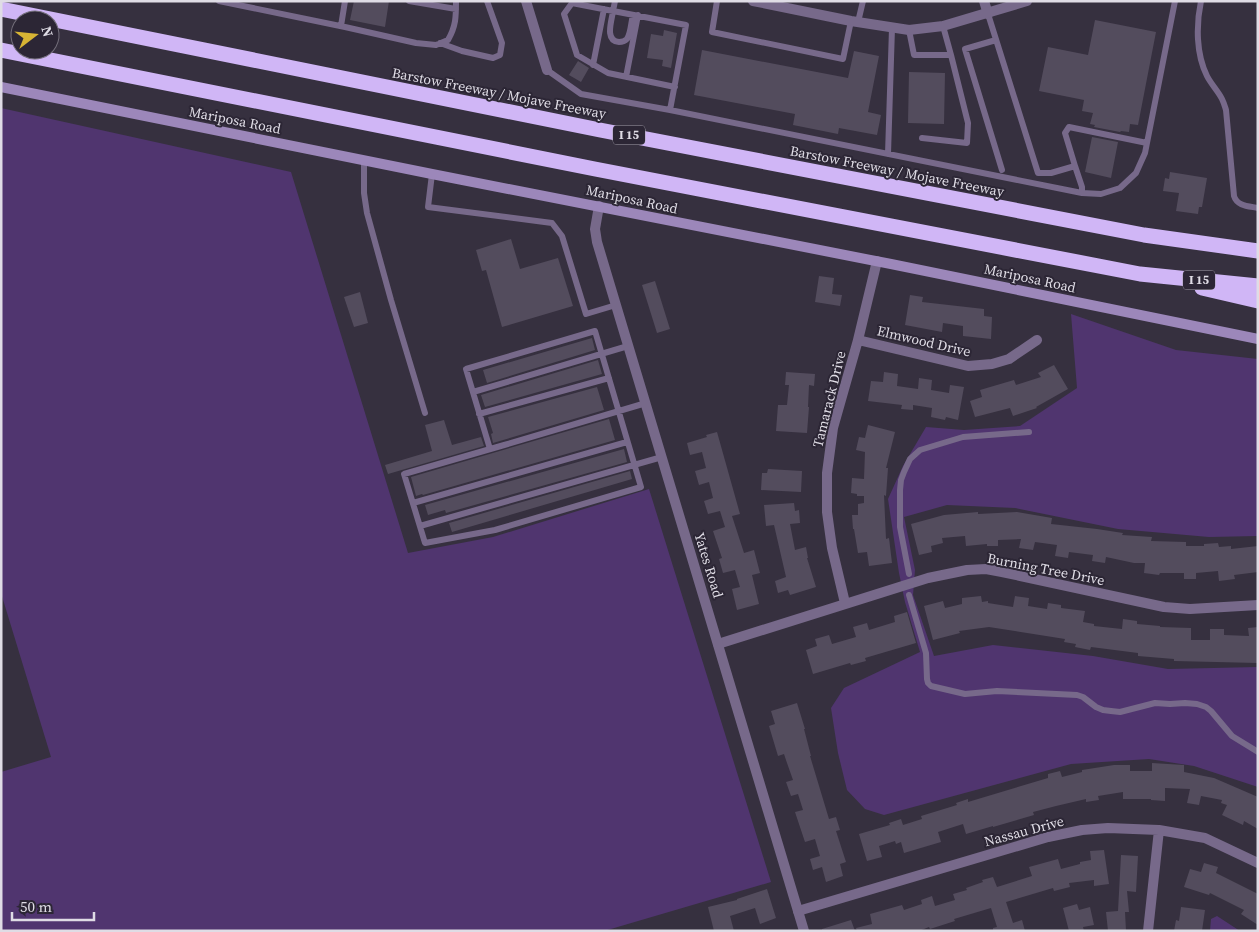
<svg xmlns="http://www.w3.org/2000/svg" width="1259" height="932" font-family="'Source Serif 4',serif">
	<rect width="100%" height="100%" fill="#36303f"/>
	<path fill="#50356f" d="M1,108L291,172L408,553L493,537L649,489L771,882L604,931H1V772L51,757L1,593Z
		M1071,314L1176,350L1258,359V536L1209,537L1118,529L1015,508L947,505L904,517L915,570L913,595L934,656L993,645L1093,656L1168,669L1258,667V787L1194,766L1149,759L1071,764L884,815L865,809L847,790L838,753L831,708L844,688L920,652L905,602L899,573L888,499L903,466L926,427L964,430L1020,426L1077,388Z
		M1217,916L1240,931H1210L1211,919Z"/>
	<path fill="#534c5d" d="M354,1H389L385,27L350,20Z
		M1095,20L1156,32L1138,125L1130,124L1129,132L1121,131L1120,132L1094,127L1095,125L1090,124L1093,113L1082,111L1084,100L1039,91L1048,47L1088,55Z
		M664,30L677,33L671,68L662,66L663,60L647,58L651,34L663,36Z
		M702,50L848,78L854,51L879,56L868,112L881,115L877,135L839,128L838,134L793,125L795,114L694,95Z
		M578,61L589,68L581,82L569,75Z
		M909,72L945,73L944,124L908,123Z
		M1092,137L1118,142L1111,178L1085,172Z
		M1170,172L1207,178L1202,207H1199L1198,214L1176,211L1179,193L1163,191L1165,178L1169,179Z
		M511,239L520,269L558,258L573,306L502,327L486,270L482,271L476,250Z
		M819,276L834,278L832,294L842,295L840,306L815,302Z
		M655,281L670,329L657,333L642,285Z
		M360,292L368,323L354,327L344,297Z
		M910,295L923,297L922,302L984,309V316L992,317L991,339L963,336V326L943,323L942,332L905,325Z
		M592,338L595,350L487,383L483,370Z
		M598,360L602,374L485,407L481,395Z
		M1054,365L1068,389L1036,407L1037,408L1013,416L1010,408L975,417L970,401L982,397L980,390L1014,380L1016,385L1041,377L1038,373Z
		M786,372L815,374L814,386L809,385L808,407H809L807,433L776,431L778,405H787L789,385H785Z
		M884,372L898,374L897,386L918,389L919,378L932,380L931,390L949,393L950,385L964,387L958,420L946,417L945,420L931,417L932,408L913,405V410L901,409L902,405L868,401L871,381L883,382Z
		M597,387L604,410L493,443L491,434L493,433L488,417Z
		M609,419L615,440L423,495L422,494L416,496L411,477Z
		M444,420L452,445L481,437L484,446L388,474L385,465L432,451L425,425Z
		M868,425L895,432L886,468H888L886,496L884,495L886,539L889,538L892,563L869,566L867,552L858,553L854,529H853L852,515H858V504L864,503V496H857V494L851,493L852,478L864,479L865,452L856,450L859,437L865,438Z
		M717,432L740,514L732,516L744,553L754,550L760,573L752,575L759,604L737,610L732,589L740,587L735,570L723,573L719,559L722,558L713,531L725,527L720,511L708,514L704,501L713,498L709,482L699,485L695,471L706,468L702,452L690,455L687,443L707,437L706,435Z
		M624,449L627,462L446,513L445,510L428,515L425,505Z
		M768,469L802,471L801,492L761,490L762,473H767Z
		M630,471L632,479L452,532L449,523Z
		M794,503L795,511L799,510L800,523L790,524L795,550L806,547L808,558H807L816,587L790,595L788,590L778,593L775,581L786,577L774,525L766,526L764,505Z
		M978,512V514L1017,512L1052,518L1051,524L1097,529L1123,533L1122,535L1152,537L1151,541L1186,542V546H1204V544L1218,543L1219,547L1231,546V549L1258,546V572L1234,575L1235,579L1219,581L1218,571L1196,573V579H1184V573H1160L1159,575L1144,573L1145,563H1134L1106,557L1105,563L1092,561L1093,555L1069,552L1068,558L1055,556L1057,545L1035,542L1033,550L1019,548L1021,539L998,540V546H987V544L966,546L965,536L942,538L943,543L931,546L932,552L919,555L911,524L944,515Z
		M981,596L982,602L988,601V603L1013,607L1015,596L1029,598L1028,606L1047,609L1048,603L1061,605V608L1085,611L1083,622L1094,624V626L1122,629L1123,619L1137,621V624L1160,626V627L1191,628V640H1210V629H1224V635L1249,636L1248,628L1258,627V663L1174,661V659L1138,656V653L1091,647L1090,650L1075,647L1076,644L1064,642L1065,639L989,627L959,631L960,633L933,640L924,606L943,601L945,608L962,604V598Z
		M907,612L916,643L865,658L866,661L851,665L850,663L813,674L806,650L817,646L815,639L829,635L832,644L856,637L853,627L867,623L869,630L895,622L894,616Z
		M797,703L805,729H804L811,756H810L829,819L836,817L840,830L836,831L846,862L840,864L843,876L826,882L822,867L813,870L810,859L820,856L815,839L805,842L795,812L803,810L798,794L791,796L786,782L793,780L787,763L784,754L778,756L769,726L775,724L771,711Z
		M1152,763L1184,765V772L1214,778L1258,797V829L1244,821L1243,825L1222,815L1227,805L1221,803L1222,800L1201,796L1199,805L1187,803L1190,789L1165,788V801L1151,800V799H1123V792L1098,796L1099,800L1086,802V799L1056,806L1033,812L1034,815L993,827V826L966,834L963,824L938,832L941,842L904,853L901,842L896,844L895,841L879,846L882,857L867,861L859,834L890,825L889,823L901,819L903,825L922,819L921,816L957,805L956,803L968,799V802L1048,778V774L1060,771L1062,777L1082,772V770L1114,765H1130V771H1152Z
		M1104,850L1109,884L1094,886V880L1069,883L1070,887L1054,891L1053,888L1006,902L1013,923L1022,920L1025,931H993V928L997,927L991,908L954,919L955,921L930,929L929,927L919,931H857L856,928L872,924L870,914L902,905L904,910L922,904L921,900L932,896L935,906L955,900L953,894L967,890L966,888L983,882L982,880L993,877L997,887L1032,876L1029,867L1058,859L1061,869L1080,864V862L1091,860L1090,851Z
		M1121,855L1138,856L1136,892L1127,891L1129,912H1125L1126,931H1108L1106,912L1118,911Z
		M1204,863L1218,867L1216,873L1258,894V925L1241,914L1244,910L1210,893L1209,895L1184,887L1190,869L1201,872Z
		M767,889L776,918L760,924L755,908L730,916L734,931H714L708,907L737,900V899Z
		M1077,904L1079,910L1090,907L1094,925L1083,927L1084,931H1069L1063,908Z
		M1181,907L1205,910L1202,931H1174L1176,920L1179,921Z
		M851,920L855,931H822V929Z"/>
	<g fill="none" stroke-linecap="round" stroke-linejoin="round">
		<path stroke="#77698a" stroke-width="6" d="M219,1L345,27L416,43L436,45L448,40C456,26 456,17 456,1
			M409,1L456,9
			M717,1L712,32L843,59L851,21
			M1201,1C1196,25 1196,54 1207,76C1211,84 1218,91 1222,99C1224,103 1225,107 1226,110L1234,196C1237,206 1248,206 1258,208
			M988,14L1038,173H1051L1075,166L1082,187V193
			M633,15C631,22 631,33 627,39C625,41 623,42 619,42C604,41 612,20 613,11L572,3L564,14L577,55L608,73L675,87
			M858,22L863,1
			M341,26L345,1
			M909,30L914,55H951L943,26
			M996,40L965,49L1002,170
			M440,43L462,51L493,58L500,55L502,43L487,1
			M593,65L604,9
			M547,70L581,94L670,110L686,25L613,11L615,1
			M626,77L638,15
			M670,110L1082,193L1101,194L1120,188L1136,173L1145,153L1175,1
			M922,138L967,143L968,123L951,55
			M888,154L892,28
			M364,160V193L367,213L391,300L425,413
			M1075,166L1065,133L1069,127L1147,143
			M432,174L428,207L552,223L562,236L586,314L616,305
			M473,392L628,346
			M479,414L609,378
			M490,449L466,369L595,331C610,383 626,435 641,487L495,530L425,543L404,474C485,451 565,427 646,403
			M413,503L627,442
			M420,526L662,457
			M909,574L900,527V490L901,480L904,472L910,459L920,450L963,437L1029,432
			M909,595L926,653L927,679L928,683L931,686L965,694L997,691L1077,695L1083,697L1096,707L1103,710L1111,711L1120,712L1155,703L1170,704L1185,703L1197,704L1206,707L1211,711L1232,736L1258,752"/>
		<path stroke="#77698a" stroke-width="10" d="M526,1L547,70
			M984,1L988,14
			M858,340L968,366L992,364L1009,359L1037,340
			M845,603L832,548L827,512V473L833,428L858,340L877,261
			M718,644L928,578L967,570L986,569L1002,572L1164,607L1190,609L1258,605
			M798,911L1048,837L1082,830L1108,828L1159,830L1205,838L1258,863
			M1148,931L1159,830"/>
		<path stroke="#77698a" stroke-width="10" d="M753,1L851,21L909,30L943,26L1027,1
			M599,206L595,229L597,242L804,931"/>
		<path stroke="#9c87ba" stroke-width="10" d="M1,87L432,174L891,264L1258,339"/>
		<path stroke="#d0b6f6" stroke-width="15" d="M1,9L600,130L1144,235L1258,251
			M1,50L595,169L1140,274L1258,286
			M1202,288L1258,301"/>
	</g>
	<g text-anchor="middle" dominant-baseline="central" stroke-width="4" stroke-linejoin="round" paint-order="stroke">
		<g fill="#2c2635" stroke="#a9a5b0" stroke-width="1">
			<rect x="613" y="125.5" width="32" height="19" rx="4"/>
			<rect x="1183" y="270.5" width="32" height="19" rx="4"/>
		</g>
		<g font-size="12" font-weight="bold" fill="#dfdce5">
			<text x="629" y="135">I 15</text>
			<text x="1199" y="280">I 15</text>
		</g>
		<g font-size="14" fill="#dfdce5" stroke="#2c2635">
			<text transform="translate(499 93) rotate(11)">Barstow Freeway / Mojave Freeway</text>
			<text transform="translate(235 120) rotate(11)">Mariposa Road</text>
			<text transform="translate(897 171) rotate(11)">Barstow Freeway / Mojave Freeway</text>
			<text transform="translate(632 199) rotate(12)">Mariposa Road</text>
			<text transform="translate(1030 278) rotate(12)">Mariposa Road</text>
			<text transform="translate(924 341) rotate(13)">Elmwood Drive</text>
			<text transform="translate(829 399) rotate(-76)">Tamarack Drive</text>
			<text transform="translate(709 565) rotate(73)">Yates Road</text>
			<text transform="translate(1046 569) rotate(11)">Burning Tree Drive</text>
			<text transform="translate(1024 831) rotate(-15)">Nassau Drive</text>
		</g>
	</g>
	<rect width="1259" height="932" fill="none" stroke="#dfdce5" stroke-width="5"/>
	<g transform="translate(35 35) rotate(74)"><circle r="24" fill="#2c2635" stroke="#746f7b"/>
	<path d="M0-4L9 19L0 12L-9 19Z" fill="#d7b434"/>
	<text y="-8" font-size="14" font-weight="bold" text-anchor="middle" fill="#dfdce5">N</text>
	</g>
	<path d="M12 912v8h82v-8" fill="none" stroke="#dfdce5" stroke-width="2.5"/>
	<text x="20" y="912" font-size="15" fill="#dfdce5" stroke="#2c2635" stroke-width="4" paint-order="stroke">50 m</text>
</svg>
